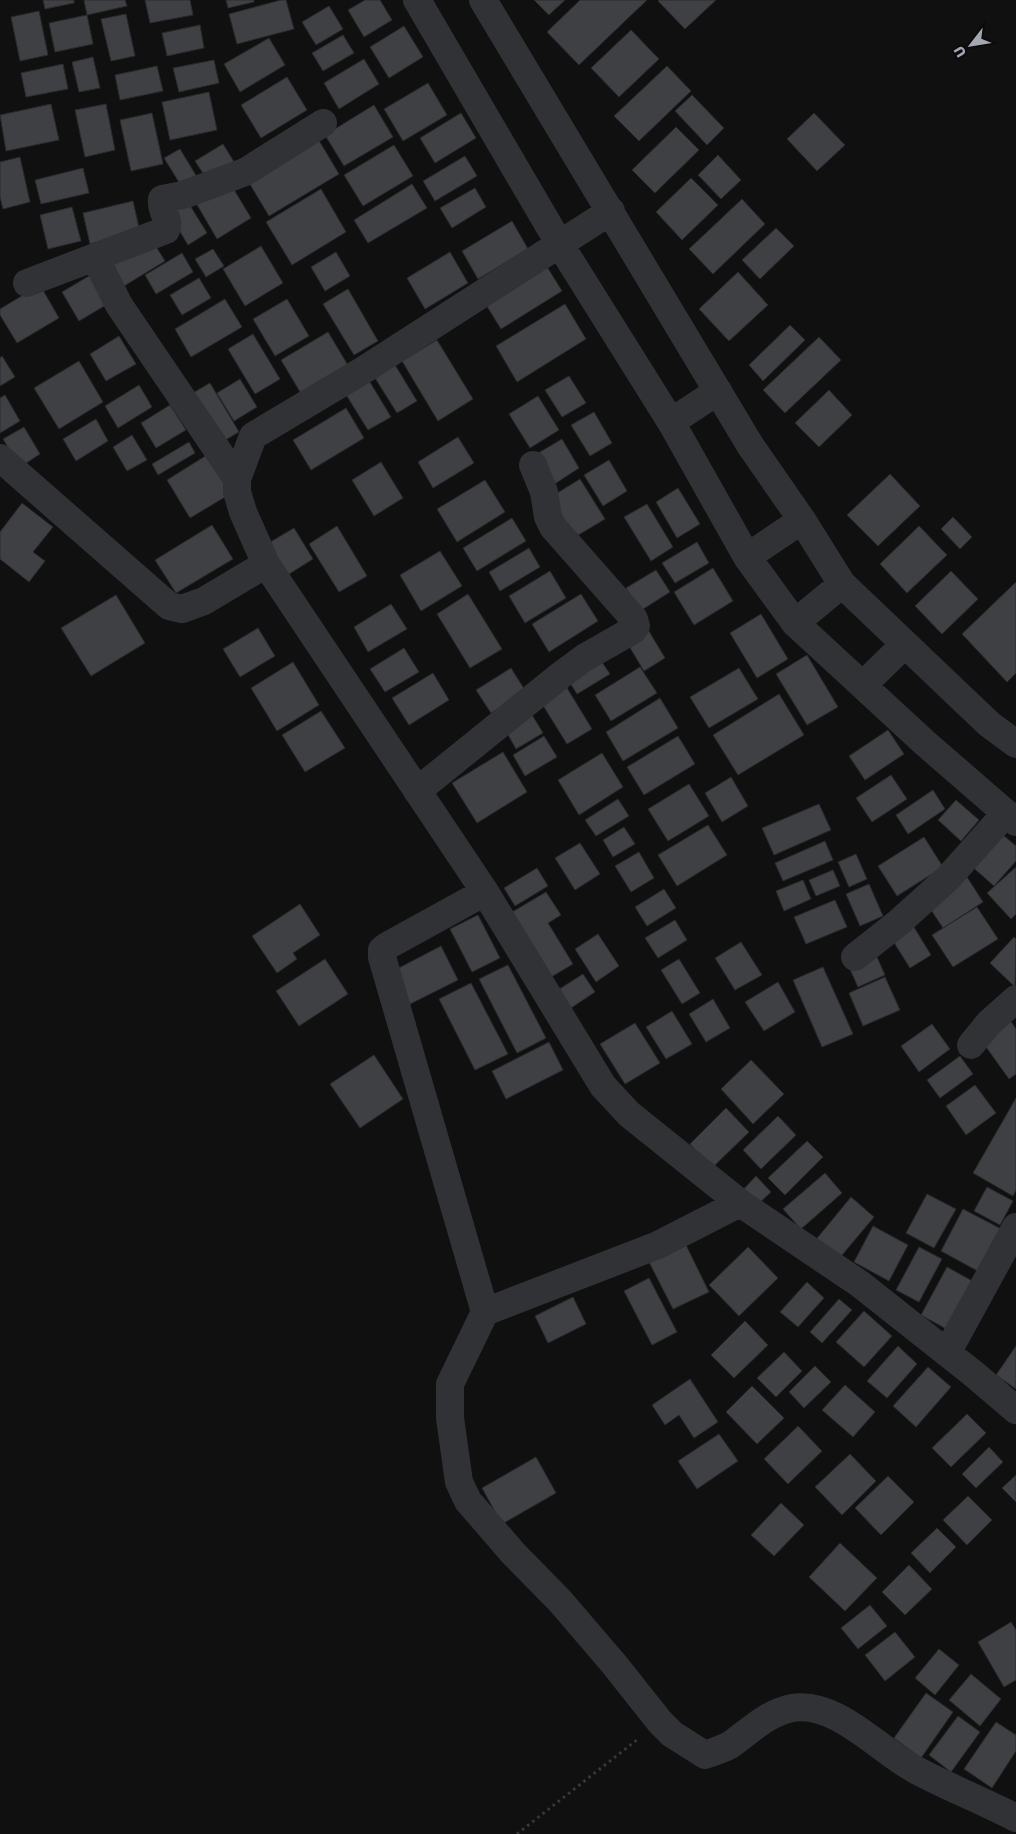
<svg xmlns="http://www.w3.org/2000/svg" width="1016" height="1834" font-family="Rubik,sans-serif">
	<rect width="100%" height="100%" fill="#101011"/>
	<path fill="#3f4044" stroke="#2a2a2d" d="M43,0H74V3L45,9Z
		M84,0H125L127,6L87,15Z
		M145,0H190L193,15L150,23Z
		M226,0H254V2L228,8Z
		M281,0H286L294,29L237,44L229,14Z
		M365,0H380L392,20L364,37L348,10Z
		M534,0H565L549,15Z
		M580,0H647L579,65L547,32Z
		M659,0H716L685,29L658,1Z
		M329,6L343,29L316,45L302,22Z
		M39,11L48,55L20,61L11,17Z
		M126,14L135,56L111,61L101,19Z
		M87,15L93,44L55,52L49,23Z
		M200,25L204,48L167,56L162,33Z
		M404,26L423,57L389,78L370,47Z
		M631,30L659,59L619,97L591,68Z
		M343,35L354,53L323,71L312,53Z
		M269,38L285,65L240,92L224,64Z
		M93,57L100,88L79,92L72,62Z
		M364,59L379,84L339,109L324,83Z
		M214,60L219,83L179,92L173,68Z
		M63,64L68,89L26,97L21,73Z
		M157,66L163,91L120,100L115,75Z
		M667,66L691,91L639,141L614,116Z
		M287,77L307,110L261,138L241,105Z
		M428,83L447,115L403,141L384,109Z
		M209,92L217,130L170,140L162,102Z
		M692,95L724,128L707,145L675,111Z
		M51,104L59,140L6,151L0,115Z
		M106,104L115,150L85,157L75,110Z
		M374,105L393,137L344,166L325,135Z
		M152,113L163,164L131,171L120,120Z
		M461,113L476,138L435,163L420,138Z
		M814,113L845,145L817,171L787,139Z
		M676,127L699,150L655,193L632,170Z
		M318,139L339,174L269,216L248,181Z
		M223,144L236,165L208,181L195,161Z
		M394,145L413,176L363,206L344,175Z
		M180,149L200,182L185,192L164,158Z
		M718,155L741,180L721,199L698,175Z
		M465,156L477,176L435,201L423,181Z
		M20,157L30,202L3,209L0,197V162Z
		M83,168L89,193L41,204L35,180Z
		M691,178L718,205L682,240L656,212Z
		M230,183L251,218L217,239L196,203Z
		M412,184L427,208L368,243L354,220Z
		M475,188L486,207L452,228L440,208Z
		M321,189L346,232L292,265L266,222Z
		M186,199L207,233L188,245L167,210Z
		M742,199L765,224L713,274L689,249Z
		M133,201L140,232L90,244L83,213Z
		M72,207L81,241L48,249L40,215Z
		M512,221L528,249L478,279L462,251Z
		M776,228L794,246L760,279L742,260Z
		M150,237L165,261L124,286L109,262Z
		M261,246L283,283L245,306L223,269Z
		M213,249L224,266L206,277L195,259Z
		M336,252L350,276L325,291L311,267Z
		M450,252L468,283L425,309L407,278Z
		M182,253L193,272L156,294L145,275Z
		M541,257L562,291L501,329L480,295Z
		M738,272L768,305L729,341L699,309Z
		M94,273L111,302L79,321L62,292Z
		M199,278L211,298L182,315L170,295Z
		M40,285L59,318L17,343L0,315V309Z
		M348,289L378,341L354,355L323,304Z
		M225,299L242,327L191,357L175,329Z
		M287,299L309,336L275,356L253,319Z
		M565,304L586,339L517,382L496,346Z
		M790,325L805,340L763,381L749,365Z
		M328,332L349,367L302,395L281,360Z
		M253,334L280,379L255,394L228,349Z
		M119,336L136,364L106,381L90,354Z
		M819,337L841,360L785,413L763,390Z
		M437,340L473,399L438,421L402,361Z
		M2,356L15,377L0,386V358Z
		M79,361L103,402L59,429L34,388Z
		M395,365L417,401L397,413L375,378Z
		M569,376L586,403L562,417L545,390Z
		M240,379L257,407L234,421L217,393Z
		M368,379L391,417L368,430L345,393Z
		M210,383L239,432L215,446L186,397Z
		M139,385L152,407L118,428L105,406Z
		M829,390L852,415L819,447L795,423Z
		M5,395L20,421L0,433V398Z
		M538,396L559,430L530,448L509,414Z
		M170,405L186,430L156,448L141,423Z
		M346,408L364,438L311,470L293,440Z
		M594,412L612,443L590,456L571,425Z
		M96,419L108,441L76,461L63,439Z
		M24,427L40,454L20,467L3,439Z
		M132,435L147,460L127,471L113,447Z
		M458,437L474,463L433,488L418,462Z
		M562,439L579,468L553,485L535,455Z
		M189,442L195,453L158,475L152,464Z
		M207,455L230,494L190,518L167,480Z
		M609,460L627,491L603,506L584,475Z
		M381,462L403,498L374,516L352,480Z
		M890,474L920,506L878,546L847,515Z
		M580,479L605,519L570,540L546,500Z
		M485,480L505,512L457,542L437,509Z
		M678,488L700,524L677,538L656,502Z
		M22,503L53,527L33,552L45,561L29,582L0,559V532Z
		M647,504L673,547L651,561L624,517Z
		M953,517L972,537L960,549L941,529Z
		M512,518L526,541L477,571L463,548Z
		M212,525L233,559L176,593L155,560Z
		M337,526L367,576L339,592L309,544Z
		M919,526L947,555L907,593L880,564Z
		M294,528L313,559L286,576L267,544Z
		M697,542L709,563L675,583L662,563Z
		M529,548L540,567L500,591L489,572Z
		M440,551L462,586L421,611L400,575Z
		M713,568L733,601L694,625L674,592Z
		M656,570L670,592L640,611L626,588Z
		M550,571L566,598L525,623L509,596Z
		M951,571L978,599L942,634L915,606Z
		M1016,582V673L1007,682L962,634Z
		M468,594L502,649L470,668L437,614Z
		M581,594L598,621L549,652L532,624Z
		M116,595L145,643L91,676L61,628Z
		M391,604L407,629L368,652L354,627Z
		M761,614L788,659L757,678L730,633Z
		M258,628L275,656L240,677L223,649Z
		M647,628L665,658L644,671L626,641Z
		M404,648L419,672L385,692L370,669Z
		M597,655L610,674L577,694L565,675Z
		M807,655L838,707L807,725L776,674Z
		M293,662L319,705L277,731L251,688Z
		M640,667L657,693L611,721L595,695Z
		M511,668L526,692L491,713L476,690Z
		M739,668L758,699L709,728L690,697Z
		M433,673L449,700L409,725L392,698Z
		M564,683L592,729L567,744L539,699Z
		M779,694L804,735L738,775L713,735Z
		M660,698L678,728L623,761L606,732Z
		M529,710L543,733L516,749L503,726Z
		M321,711L345,748L305,772L282,735Z
		M888,730L904,754L865,780L849,756Z
		M544,736L557,757L525,776L513,755Z
		M678,736L695,764L644,795L627,767Z
		M503,752L527,792L477,823L452,783Z
		M602,753L623,787L579,815L558,780Z
		M891,775L907,799L872,822L856,798Z
		M731,777L748,806L722,822L705,793Z
		M689,784L709,816L668,841L648,809Z
		M933,790L945,809L908,834L896,815Z
		M618,799L629,816L596,836L585,820Z
		M956,800L979,820L961,841L938,820Z
		M819,804L831,830L774,855L762,828Z
		M708,825L727,855L677,886L658,855Z
		M624,827L635,844L613,857L603,840Z
		M996,829L1016,846V861L994,886L967,862Z
		M924,837L943,867L897,896L878,866Z
		M825,841L833,860L783,881L775,863Z
		M580,843L600,874L575,890L555,858Z
		M639,852L654,878L631,892L615,866Z
		M856,854L867,879L849,887L838,862Z
		M1016,867V914L1011,919L987,893Z
		M537,868L548,886L515,906L504,888Z
		M833,870L840,886L816,896L809,880Z
		M965,874L983,902L943,928L924,899Z
		M803,880L811,899L784,911L776,891Z
		M869,884L883,916L860,926L846,894Z
		M664,889L676,908L647,926L635,907Z
		M546,892L561,915L548,923L573,964L546,980L507,915Z
		M835,900L847,927L806,944L794,917Z
		M300,904L320,935L293,953L297,959L277,973L252,936Z
		M977,907L998,939L953,967L932,935Z
		M478,915L500,958L472,972L450,929Z
		M909,919L931,955L910,968L888,933Z
		M675,920L687,940L658,958L645,938Z
		M598,934L619,966L596,982L575,949Z
		M1014,937L1016,939L1015,987L990,963Z
		M741,942L762,975L735,990L715,958Z
		M441,946L458,980L410,1004L393,971Z
		M876,955L885,975L858,987L849,967Z
		M325,959L348,994L299,1026L276,991Z
		M679,959L700,993L682,1004L661,970Z
		M508,965L546,1038L517,1053L479,979Z
		M823,967L853,1034L822,1047L793,980Z
		M583,974L595,992L562,1014L550,995Z
		M885,977L900,1010L863,1026L849,993Z
		M778,982L795,1012L764,1031L745,1002Z
		M471,983L508,1054L475,1070L439,999Z
		M713,999L730,1028L706,1042L689,1014Z
		M672,1011L692,1044L666,1059L646,1027Z
		M1008,1017L1016,1029V1074L1009,1079L979,1037Z
		M635,1023L660,1063L625,1084L600,1044Z
		M932,1024L950,1049L919,1072L901,1046Z
		M549,1042L563,1070L506,1099L492,1071Z
		M374,1055L403,1099L360,1128L330,1084Z
		M960,1056L973,1074L940,1098L927,1080Z
		M751,1060L784,1094L753,1124L721,1089Z
		M975,1085L996,1113L966,1135L946,1106Z
		M1016,1098V1190L1013,1196L973,1173Z
		M726,1108L749,1132L712,1168L690,1144Z
		M778,1116L796,1135L761,1169L743,1150Z
		M807,1141L823,1157L785,1195L768,1178Z
		M825,1173L842,1193L801,1229L783,1209Z
		M756,1176L771,1192L754,1208L740,1193Z
		M987,1187L1013,1201L1000,1225L974,1211Z
		M927,1194L956,1209L934,1248L906,1233Z
		M851,1197L874,1217L837,1261L814,1242Z
		M963,1209L1007,1232L985,1275L941,1251Z
		M873,1226L908,1245L889,1281L854,1262Z
		M684,1241L709,1292L673,1309L648,1260Z
		M748,1247L778,1278L739,1316L709,1285Z
		M919,1247L942,1259L919,1302L896,1290Z
		M947,1267L978,1284L952,1332L921,1315Z
		M649,1278L677,1332L652,1345L624,1291Z
		M807,1282L824,1298L798,1327L780,1312Z
		M573,1297L586,1324L548,1343L535,1316Z
		M839,1299L852,1310L822,1343L810,1332Z
		M864,1311L892,1336L864,1367L836,1342Z
		M745,1321L768,1345L734,1378L711,1355Z
		M898,1346L917,1364L887,1398L867,1381Z
		M1016,1346V1389L996,1375Z
		M784,1352L802,1371L776,1397L757,1378Z
		M815,1366L831,1382L804,1408L789,1392Z
		M928,1367L951,1387L916,1427L893,1406Z
		M690,1379L718,1422L694,1438L679,1415L665,1425L652,1405Z
		M845,1385L875,1412L853,1437L822,1410Z
		M752,1386L784,1418L757,1444L726,1412Z
		M967,1414L986,1433L951,1467L932,1448Z
		M798,1426L822,1451L788,1484L764,1459Z
		M719,1434L738,1461L697,1489L678,1461Z
		M989,1447L1003,1462L976,1488L962,1474Z
		M850,1454L876,1481L842,1515L815,1487Z
		M536,1457L556,1493L502,1524L482,1488Z
		M1016,1475V1502L1002,1488Z
		M888,1476L914,1502L881,1535L855,1508Z
		M968,1496L992,1520L967,1545L943,1520Z
		M781,1503L804,1525L774,1556L751,1535Z
		M937,1528L956,1547L930,1573L911,1553Z
		M840,1543L877,1578L845,1611L809,1577Z
		M909,1565L932,1589L905,1615L882,1592Z
		M870,1605L887,1626L858,1649L841,1628Z
		M1011,1622L1016,1630V1680L1004,1687L978,1642Z
		M895,1632L915,1657L885,1681L865,1655Z
		M939,1649L959,1665L935,1695L915,1678Z
		M971,1674L1001,1699L980,1726L949,1700Z
		M926,1693L953,1712L921,1758L894,1738Z
		M958,1716L980,1732L951,1772L929,1755Z
		M996,1722L1016,1735V1751L992,1788L964,1769Z"/>
	<g fill="none" stroke-linecap="round" stroke-linejoin="round">
		<path stroke="#37393d" stroke-width="3" stroke-dasharray="2.5 4" stroke-linecap="butt" d="M517,1834L638,1739"/>
		<path stroke="#313236" stroke-width="28" d="M417,0L559,243L671,422L747,557L795,623L925,743L1016,822
			M483,0L750,445L802,520L842,584L989,724L1016,744
			M611,211L362,371L253,436L237,479V492L243,512L266,564L485,892L603,1086L629,1114L740,1203L860,1284L975,1375L1016,1410
			M95,257L119,305L237,479
			M27,283L166,230C171,220 160,211 162,199L183,195L245,172L323,123
			M671,422L718,391
			M0,458L169,606L182,609L204,601L266,564
			M747,557L802,520
			M795,623L842,584
			M864,684L905,644
			M417,791L561,675L584,658L633,630L636,626L634,619L553,527L548,517L544,492L533,465
			M485,892L387,946L382,950V957L485,1312L450,1384V1418L459,1482L468,1501L513,1553L560,1601L614,1664L660,1722L672,1734L705,1755C713,1752 723,1749 730,1745C750,1731 767,1713 792,1708C836,1700 880,1751 916,1770C948,1787 983,1801 1016,1818
			M855,957L898,923L948,878L1006,813
			M971,1045L989,1023L1016,999
			M485,1312L658,1245L740,1203
			M947,1353L1016,1227"/>
	</g>
	<g transform="translate(971 45) rotate(239)" stroke="#0b0b0c" stroke-width="4" paint-order="stroke">
	<path d="M0-4L9 19L0 12L-9 19Z" fill="#a2a7b1"/>
	<text y="-8" font-size="14" font-weight="bold" text-anchor="middle" fill="#a2a7b1">U</text>
	</g>
</svg>
